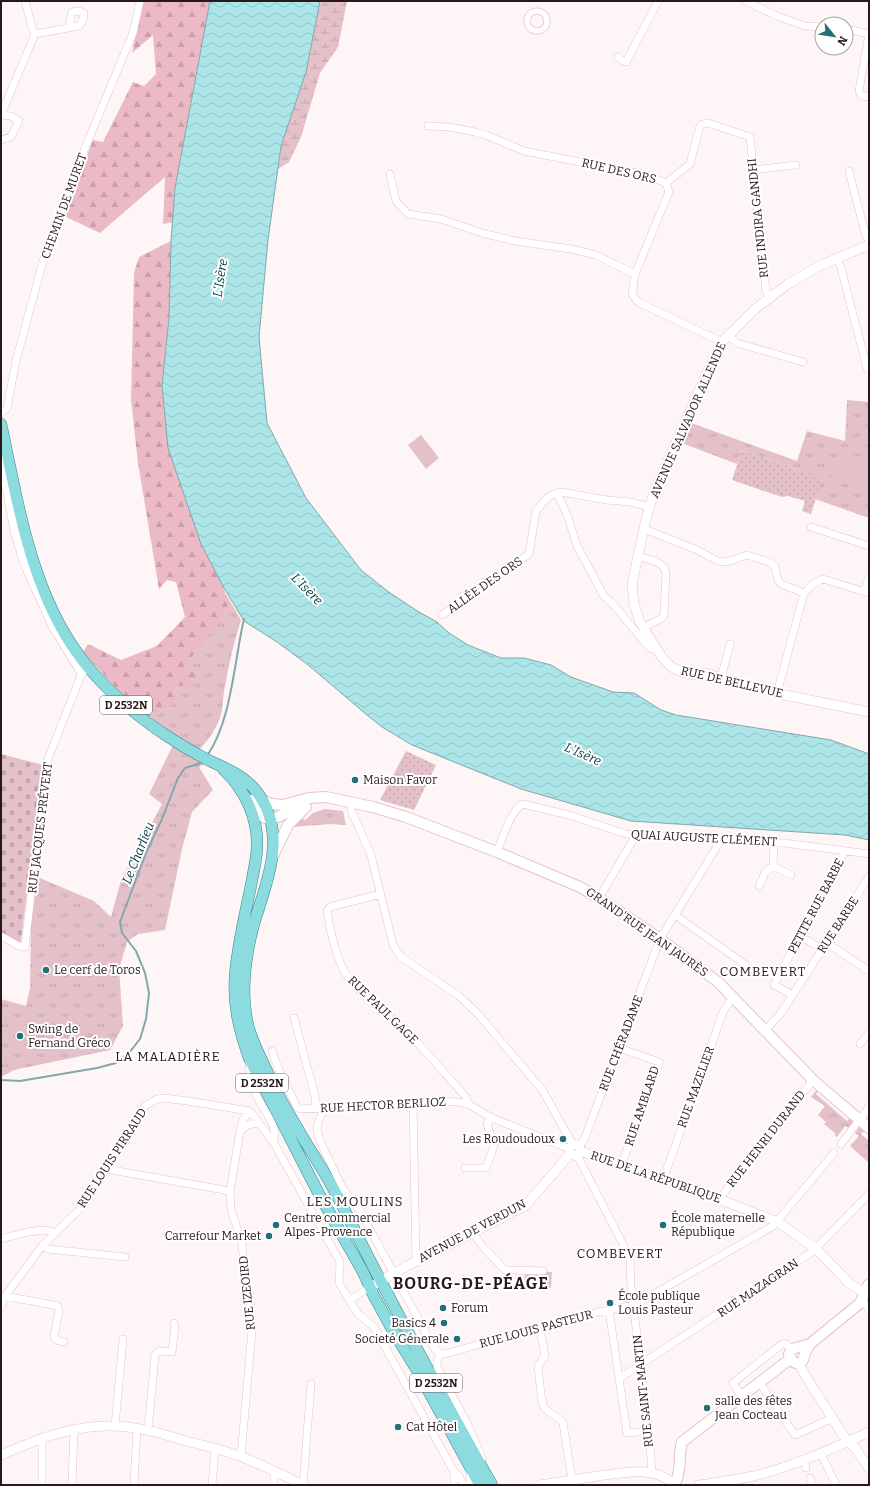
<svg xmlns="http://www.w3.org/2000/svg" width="870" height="1486" font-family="Bitter,serif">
	<defs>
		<pattern id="grass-tufts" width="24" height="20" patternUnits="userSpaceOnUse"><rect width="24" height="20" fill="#e4c0c8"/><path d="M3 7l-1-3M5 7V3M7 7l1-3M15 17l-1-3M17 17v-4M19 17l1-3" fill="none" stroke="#c4a4ab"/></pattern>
		<pattern id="forest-firs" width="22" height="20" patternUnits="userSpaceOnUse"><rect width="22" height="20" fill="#ebbac6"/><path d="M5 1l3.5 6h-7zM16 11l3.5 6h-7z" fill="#ca9faa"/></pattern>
		<pattern id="wetland-marsh" width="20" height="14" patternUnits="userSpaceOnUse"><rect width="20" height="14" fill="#e4c0c8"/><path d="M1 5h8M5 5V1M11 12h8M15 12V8" fill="none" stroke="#c4a4ab"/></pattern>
		<pattern id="cemetery-stones" width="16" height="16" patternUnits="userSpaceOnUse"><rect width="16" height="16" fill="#e4c0c8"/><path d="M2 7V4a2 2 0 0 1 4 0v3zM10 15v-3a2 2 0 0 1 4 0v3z" fill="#c4a4ab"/></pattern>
		<pattern id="garden-dots" width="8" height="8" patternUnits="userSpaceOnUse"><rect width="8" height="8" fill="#e4c0c8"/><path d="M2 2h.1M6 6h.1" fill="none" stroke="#c4a4ab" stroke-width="1.8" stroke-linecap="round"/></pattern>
		<pattern id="water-waves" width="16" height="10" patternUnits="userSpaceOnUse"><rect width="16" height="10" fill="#abe5e8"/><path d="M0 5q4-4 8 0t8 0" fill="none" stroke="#93c4c6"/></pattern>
	</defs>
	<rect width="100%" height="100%" fill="#fef5f7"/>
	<path fill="url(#grass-tufts)" d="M847,400L869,402V518L815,499L822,479L742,450L737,464L679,442L689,421L694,424L797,461L807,431L845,441Z
		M226,594L241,620C234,642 229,663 225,686C222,699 224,710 218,723C212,736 202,747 192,758L204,764L199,767L213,790L192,812L182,849L165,930L138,934L127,942L119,969L123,1026L110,1050L14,1070L1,1077V999L26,1006L30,988L31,920L35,876L94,901L111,917L121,880L162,804L149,794L176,739L153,719L109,674L147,650L177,653Z
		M325,809L343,811L346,825L330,824L292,827L299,817L305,820L313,813Z
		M816,1091H818L816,1094L847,1121L850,1118L853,1122L849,1128L845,1126L837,1137L835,1136L836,1134L824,1124L826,1122L818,1115L825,1106L811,1097Z
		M859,1127L864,1131L861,1134L869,1141V1163L850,1146L859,1136L855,1133Z"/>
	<path fill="url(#forest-firs)" d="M142,1H210L175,188L173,222L163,224L165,177L100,233L64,216L93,140L103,142L133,82L144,86L156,74L153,35L132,53Z
		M171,241L169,318L162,386L201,544L224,588L228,605L217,624L182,669L196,673L193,685L174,686L175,703L148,717L126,699L83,652L88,644L121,660L157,646L185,617L176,582L167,580L159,589L138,463L131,400L134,273L139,257Z"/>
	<path fill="url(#wetland-marsh)" d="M320,1H347L338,47L320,73L301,137L289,162L278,169L281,146L306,72Z"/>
	<path fill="url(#cemetery-stones)" d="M1,754L43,765L21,941L18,943L1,934Z"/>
	<path fill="url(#garden-dots)" d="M742,450L822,479L811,514L802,511L805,501L788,496L782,497L732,480Z
		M406,751L436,765L414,810L380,800Z"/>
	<path fill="#e4c0c8" d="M421,435L439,458L426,469L408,445Z
		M837,452L869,459V490L830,480Z
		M525,1271L552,1272L551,1288L524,1287Z"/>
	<path fill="url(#water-waves)" stroke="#83a8ab" d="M210,1H320L306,72L281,146L268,240L259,337L267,423L306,498L361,570L390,593L419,612L437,622L449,633L468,645L501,658H524L551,665L571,677L613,692L634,693L661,710L676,715L831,740L869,754V840L845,835L631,821L521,789L412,745L382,727L367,715L307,664L277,642L244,621L224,588L201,544L168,448L162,386L169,318L171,241L175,188Z"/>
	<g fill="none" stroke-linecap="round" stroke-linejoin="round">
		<path stroke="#83a8ab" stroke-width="2" d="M207,756C232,720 234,661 244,619
			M1,1080L20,1081L97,1068L116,1063L129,1053L140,1039L146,1019L149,993L145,973L136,951L122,933L120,922L146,853L162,819L178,778L185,768L198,764L202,761"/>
		<g stroke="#eac1cb" stroke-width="7">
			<path id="pedestrian" d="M527 21a10 10 0 1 1 20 0a10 10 0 1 1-20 0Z"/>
		</g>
		<g stroke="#eac1cb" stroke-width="8">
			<path id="minor" d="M745,1L777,16L805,26L822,27
				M846,29L869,34
				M35,34L79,26L83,20L84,13L79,11L72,12L69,27
				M869,34L859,91L862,96L869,97
				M618,57L623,61L626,62L658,1
				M1,115L35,34L33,30L25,1
				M428,126L449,127L475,132L486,135L524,151L647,175L666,183L669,192L635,274L632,294L638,302L722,342
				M1,140L11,137L19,121L11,116L1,115
				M753,170L796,165
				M849,171L865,233L869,241
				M390,174L396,201L408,214L441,219L482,233L515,241L571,249L596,255L635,274
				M666,183L690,164L700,126L703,124L708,123L750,137L766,291L769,298
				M837,258L841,268L867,368L869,369
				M727,335L737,343L803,362
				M1,413L7,408L16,361L43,261L85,148L133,33L140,1
				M557,493L568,517L577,546L604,596L612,603L647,645L651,649H656
				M811,527L869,546
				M644,529L695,549L718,561L727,562L747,555L769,562L775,567L778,580L781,584L804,593
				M637,556C647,559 664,561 666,573L664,615L662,618L643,628
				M864,591L869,577
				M442,615L529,554L536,511L548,497L557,493L561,492L607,500L630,502L650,507
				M721,678L730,644
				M777,693L804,593L813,584L823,579L869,593
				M352,802L351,810L371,855L393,945L401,957L459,996L478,1014L543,1091L573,1145
				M774,843L773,866L791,875
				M497,852C502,840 511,809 523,804L569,815L626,834L784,843L869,854
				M759,886L765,873L773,866
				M381,894L330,907L327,911C330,930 334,949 342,967C354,993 387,1011 406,1031C427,1052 446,1075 466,1097L468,1104
				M599,898L636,835
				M675,915L746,965
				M1,936L19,946L25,947L46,764L82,673L85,670
				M800,936L822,949
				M827,943L869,971
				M793,995L774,985L845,851
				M294,1018L315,1096L316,1109
				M765,1031L781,1013L869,877
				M860,1044L869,1033
				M619,1048L659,1062L621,1166
				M272,1051L278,1068L297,1107L300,1109L413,1104L438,1101L459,1102L468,1104L492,1118L570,1149
				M249,1063C250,1073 252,1084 256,1094C261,1108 281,1128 273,1142
				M413,1104L416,1261
				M324,1109L318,1122L317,1131L321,1143L343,1189L359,1209L434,1348L440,1353
				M240,1131L248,1125L259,1123
				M841,1144L869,1107
				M579,1146L584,1140L660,939L721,840
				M577,1155L630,1258L631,1287L649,1431L652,1473
				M465,1168H486L494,1146L487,1124L492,1118
				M106,1169L230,1191
				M663,1180L723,1012L733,997
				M719,1199L767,1140L813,1080
				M472,1232L484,1248L505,1270L543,1271
				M1,1239C13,1236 44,1225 54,1233
				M42,1246L48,1249L125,1257
				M5,1296L58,1306L59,1311L54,1336L56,1340L64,1342
				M350,1300L370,1287
				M862,1300L869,1309
				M1,1307L5,1296L42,1246L83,1206L145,1106L157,1099L164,1098L195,1102L249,1111L254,1116L275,1145L340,1262L339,1283L358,1314L374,1327L452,1468L454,1471V1485
				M609,1310L627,1433L649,1431
				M540,1329L545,1356L538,1366C539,1374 541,1402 544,1407C549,1414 558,1416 563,1423L572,1480
				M440,1353L445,1354L519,1333L540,1329L599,1312L633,1305L647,1298L773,1226L834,1153
				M440,1353L437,1362V1367L467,1423L482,1458
				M620,1378L812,1252L869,1194
				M760,1383L795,1435L833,1418
				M742,1397L733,1383L782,1344H786L792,1349
				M115,1426L123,1339
				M148,1430L155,1355L159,1351L172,1352L175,1326L174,1323
				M42,1437V1485
				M821,1454L836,1485
				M241,1457L252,1330L250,1298L245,1275L242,1243L231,1210L230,1191L240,1131L243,1120L249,1111
				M804,1460L806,1468
				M454,1471L458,1475L464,1485
				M470,1472V1485
				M810,1478L812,1485
				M72,1485L74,1430
				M134,1485L137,1428
				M212,1485L215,1449
				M274,1485V1471
				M303,1485L311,1384"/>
		</g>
		<g stroke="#eac1cb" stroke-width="10">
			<path id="tertiary" d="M869,245L819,266L788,284L755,309L722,342L707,373L654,492L646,519L632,584L634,604L640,622L661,656L669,665L675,669L688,674L693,675L705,673L735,682L785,695L869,712
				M1,455L15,531L25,564L53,626L82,673
				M569.5 1150a5.5 5.5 0 1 1 11 0a5.5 5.5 0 1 1-11 0Z
				M580,1151L719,1199L778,1222L815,1248L850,1284L864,1292
				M376,1284L407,1266L525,1206L571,1153
				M799,1363L803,1372L845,1438L856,1449L869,1468
				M1,1455C36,1440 67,1427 106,1426C134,1425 160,1433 186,1441C205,1446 224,1450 242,1457C263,1465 283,1475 303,1485
				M540,1485C559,1482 579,1479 598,1476C621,1473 653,1465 672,1483
				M699,1485C717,1482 736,1480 754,1476C794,1466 832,1449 869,1432"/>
		</g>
		<g stroke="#eac1cb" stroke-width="12">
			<path id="secondary" d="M251,800C266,835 280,812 304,805
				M263,801L272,804L283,805L309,798L326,797L373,807L406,817L497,852L580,887L599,898L660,939L718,982L813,1080L869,1128
				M273,856L288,825L306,807
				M810,1344C809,1347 806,1350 805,1353C803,1361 802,1367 792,1361L789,1354L792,1349L810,1344L859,1304L862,1300L864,1292L869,1284
				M676,1481C682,1469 678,1455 682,1442L790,1359"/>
		</g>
		<g stroke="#35878d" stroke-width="12">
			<path id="primary" d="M1,424C19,507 32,600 88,667C111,694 138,717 167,736C181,745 196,754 210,761C235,772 254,781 266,807C284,847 264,888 253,927C245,959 240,993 248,1025C251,1039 258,1052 264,1065C274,1088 286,1110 299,1131C308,1147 319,1163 328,1179C348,1215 365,1252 385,1289C420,1355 455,1420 492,1485
				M224,770C245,790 258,818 257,846C257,857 254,869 252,880C246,912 237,945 235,978C233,1007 240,1032 249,1058L319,1194L363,1272L374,1296L393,1331L417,1370L480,1485"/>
		</g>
		<use href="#pedestrian" stroke="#fff" stroke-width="5.5"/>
		<use href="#minor" stroke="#fff" stroke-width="7"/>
		<use href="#tertiary" stroke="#fff" stroke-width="9"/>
		<use href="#secondary" stroke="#fff" stroke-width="10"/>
		<use href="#primary" stroke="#8bdbdf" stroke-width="11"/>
	</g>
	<g fill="#246f73" stroke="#fff" stroke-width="1.5">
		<circle cx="355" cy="780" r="4"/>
		<circle cx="46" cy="970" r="4"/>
		<circle cx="20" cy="1036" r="4"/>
		<circle cx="563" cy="1139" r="4"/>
		<circle cx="276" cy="1225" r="4"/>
		<circle cx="663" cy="1225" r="4"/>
		<circle cx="269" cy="1236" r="4"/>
		<circle cx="610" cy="1303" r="4"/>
		<circle cx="443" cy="1308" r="4"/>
		<circle cx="444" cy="1323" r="4"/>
		<circle cx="457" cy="1339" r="4"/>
		<circle cx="707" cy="1408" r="4"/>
		<circle cx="398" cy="1427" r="4"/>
	</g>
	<g text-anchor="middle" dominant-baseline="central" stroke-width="4" stroke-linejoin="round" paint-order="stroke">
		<g fill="#fff" stroke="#685d60" stroke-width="1">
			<rect x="100" y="696" width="52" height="18" rx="3"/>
			<rect x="236" y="1074" width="52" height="18" rx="3"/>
			<rect x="410" y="1374" width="52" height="18" rx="3"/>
		</g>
		<g font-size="11" font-weight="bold" fill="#27181c">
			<text x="126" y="705">D 2532N</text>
			<text x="262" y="1083">D 2532N</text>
			<text x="436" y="1383">D 2532N</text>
		</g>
		<g font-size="12" fill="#27181c" stroke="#fff">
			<text transform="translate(619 171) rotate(13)">RUE DES ORS</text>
			<text transform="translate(64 206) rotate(-70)">CHEMIN DE MURET</text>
			<text transform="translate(758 218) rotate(-96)">RUE INDIRA GANDHI</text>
			<text transform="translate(688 420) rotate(-66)">AVENUE SALVADOR ALLENDE</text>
			<text transform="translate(485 585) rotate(-35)">ALLÉE DES ORS</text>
			<text transform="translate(732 682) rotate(13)">RUE DE BELLEVUE</text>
			<text transform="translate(40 828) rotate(-83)">RUE JACQUES PRÉVERT</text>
			<text transform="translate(704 838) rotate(3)">QUAI AUGUSTE CLÉMENT</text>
			<text transform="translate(816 906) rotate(-62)">PETITE RUE BARBE</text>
			<text transform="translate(838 925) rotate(-57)">RUE BARBE</text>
			<text transform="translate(647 932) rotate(35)">GRAND'RUE JEAN JAURÈS</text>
			<text transform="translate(383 1010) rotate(44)">RUE PAUL GAGE</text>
			<text transform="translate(621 1043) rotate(-69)">RUE CHÉRADAME</text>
			<text transform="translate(696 1087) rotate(-70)">RUE MAZELIER</text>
			<text transform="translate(383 1105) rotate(-3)">RUE HECTOR BERLIOZ</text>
			<text transform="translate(642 1106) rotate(-71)">RUE AMBLARD</text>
			<text transform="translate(766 1139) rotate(-52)">RUE HENRI DURAND</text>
			<text transform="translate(112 1158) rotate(-57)">RUE LOUIS PIRRAUD</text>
			<text transform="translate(656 1177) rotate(19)">RUE DE LA RÉPUBLIQUE</text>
			<text transform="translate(472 1231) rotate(-28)">AVENUE DE VERDUN</text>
			<text transform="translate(758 1288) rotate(-34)">RUE MAZAGRAN</text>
			<text transform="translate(247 1293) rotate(-96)">RUE IZEOIRD</text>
			<text transform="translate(536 1329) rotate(-15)">RUE LOUIS PASTEUR</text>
			<text transform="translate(643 1391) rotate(-96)">RUE SAINT-MARTIN</text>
		</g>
		<g font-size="12" fill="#27181c" stroke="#fff" text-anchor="start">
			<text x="363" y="780">Maison Favor</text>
			<text x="54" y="970">Le cerf de Toros</text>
			<text x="28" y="1029">Swing de<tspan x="28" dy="14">Fernand Gréco</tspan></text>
			<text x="555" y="1139" text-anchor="end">Les Roudoudoux</text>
			<text x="284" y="1218">Centre commercial<tspan x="284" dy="14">Alpes-Provence</tspan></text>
			<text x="671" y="1218">École maternelle<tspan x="671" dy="14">République</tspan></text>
			<text x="261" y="1236" text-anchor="end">Carrefour Market</text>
			<text x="618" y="1296">École publique<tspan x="618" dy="14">Louis Pasteur</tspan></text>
			<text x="451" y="1308">Forum</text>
			<text x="436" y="1323" text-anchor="end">Basics 4</text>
			<text x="449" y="1339" text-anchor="end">Societé Génerale</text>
			<text x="715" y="1401">salle des fêtes<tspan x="715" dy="14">Jean Cocteau</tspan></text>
			<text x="406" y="1427">Cat Hôtel</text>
		</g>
		<g font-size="13" font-style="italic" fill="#00393c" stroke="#fff">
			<text transform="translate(220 278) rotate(-81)">L'Isère</text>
			<text transform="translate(307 589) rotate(45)">L'Isère</text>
			<text transform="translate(583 754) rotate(24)">L'Isère</text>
			<text transform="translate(138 853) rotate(-68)">Le Charlieu</text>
		</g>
		<g font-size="13" letter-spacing="1" fill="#27181c" stroke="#fff">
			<text x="763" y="971">COMBEVERT</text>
			<text x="168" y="1056">LA MALADIÈRE</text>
			<text x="355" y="1201">LES MOULINS</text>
			<text x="620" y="1253">COMBEVERT</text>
		</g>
		<g font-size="16" font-weight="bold" letter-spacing="1" fill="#27181c" stroke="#fff">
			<text x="471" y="1283">BOURG-DE-PÉAGE</text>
		</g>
	</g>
	<rect width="870" height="1486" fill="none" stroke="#27181c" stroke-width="4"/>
	<g transform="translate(834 36) rotate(120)"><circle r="19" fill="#ffffff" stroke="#a9a3a4"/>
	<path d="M0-3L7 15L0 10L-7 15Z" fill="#246f73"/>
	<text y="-6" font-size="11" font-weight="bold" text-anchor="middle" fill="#27181c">N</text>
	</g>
</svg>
